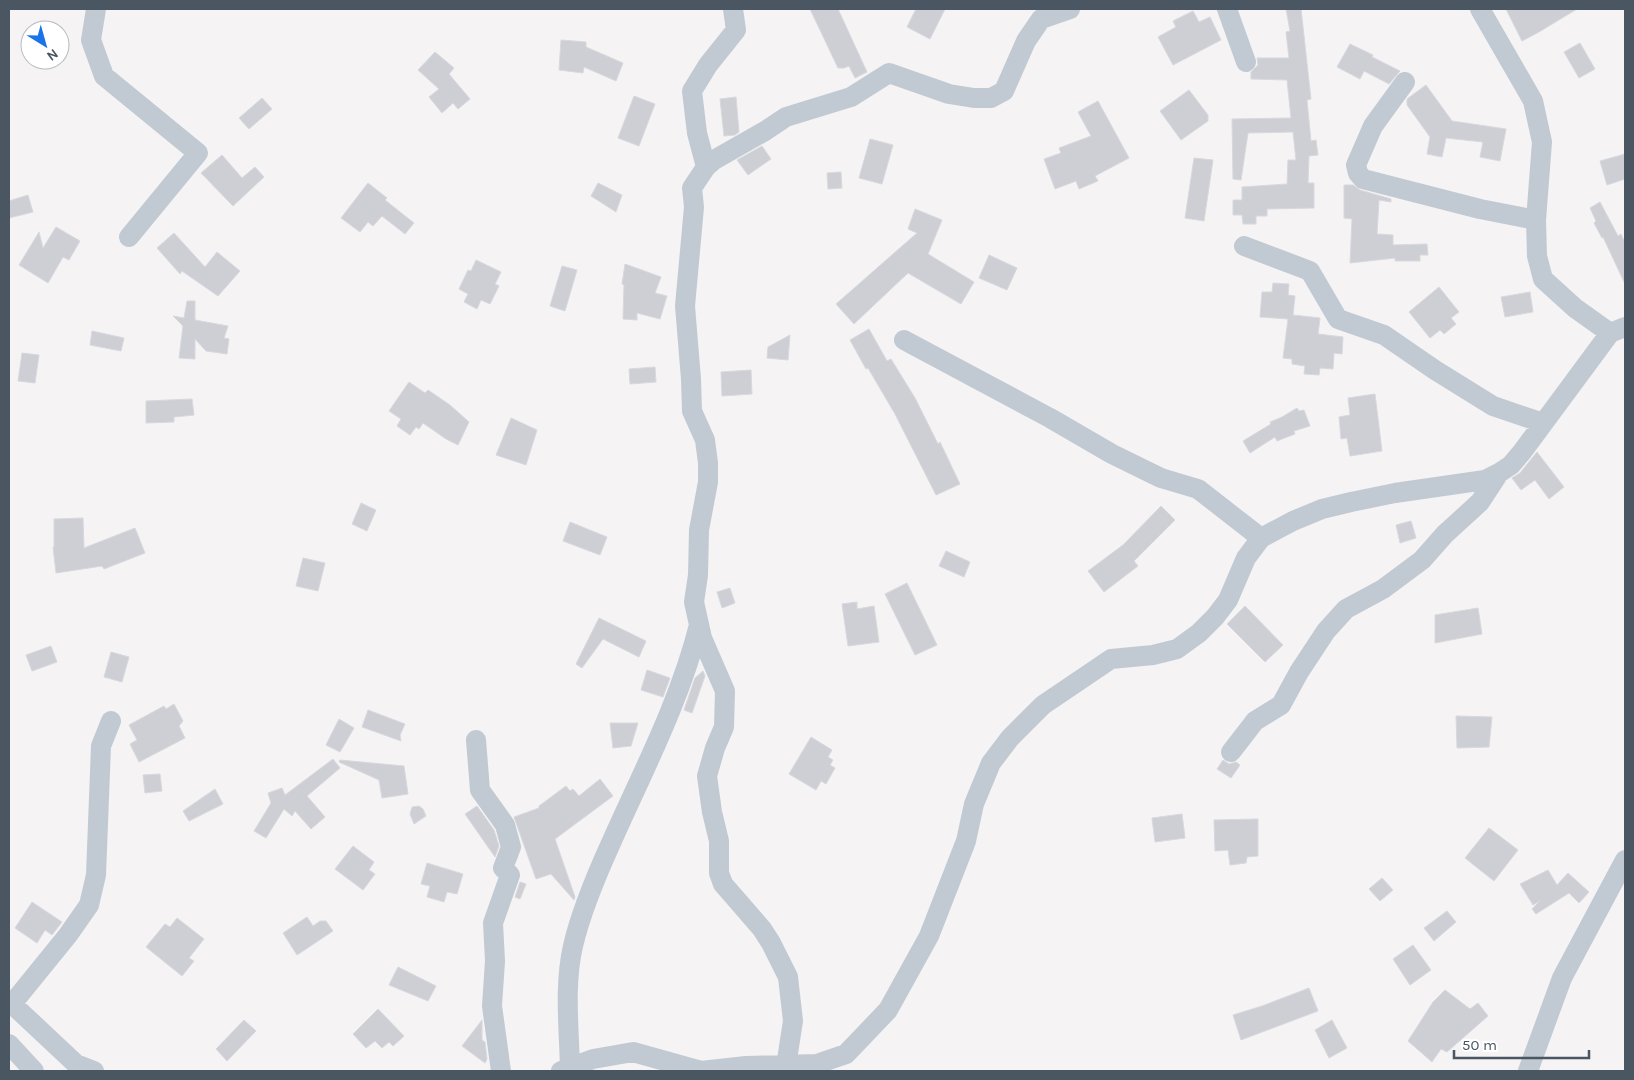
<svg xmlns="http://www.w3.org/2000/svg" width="1634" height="1080" font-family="Karla,sans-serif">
	<rect width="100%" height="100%" fill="#f5f3f3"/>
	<path fill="#cdcfd5" stroke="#d7d9de" d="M810,9H838L867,72L855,78L849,66L844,68H838Z
		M916,9H945L930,39L907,27Z
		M1286,9H1301L1311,99L1307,100L1311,141L1316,140L1318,155L1309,156L1308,183H1314V208L1267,209V216H1256V224H1243L1242,215H1233V200H1242V187L1287,184L1288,160H1296L1293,132L1248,133L1241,180L1233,179L1232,119L1291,118L1287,80L1251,79V72L1258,65L1257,58H1289L1286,32L1290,31Z
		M1506,9H1577L1539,32L1522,41Z
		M1193,11L1199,22L1210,17L1221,40L1173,65L1158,37L1176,27L1173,21Z
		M561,40L586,42V47L623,63L616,81L584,67L583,73L559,70Z
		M1580,43L1595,69L1579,78L1564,52Z
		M1350,44L1373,55L1372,57L1400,71L1389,84L1364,71L1360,79L1337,67Z
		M435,52L454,68L449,74L470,99L458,109L453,103L442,113L429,97L439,89L418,70Z
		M1426,85L1452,121L1506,129L1500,161L1480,157L1483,142L1446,138L1442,157L1427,154L1430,137L1407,105V99Z
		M1189,90L1208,115V121L1181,140L1160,111Z
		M634,96L655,104L639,146L618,138Z
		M736,97L739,132L735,135L724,136L720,99Z
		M262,98L272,109L249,129L239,118Z
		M1098,101L1129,158L1095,176L1098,181L1079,189L1076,181L1055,189L1044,159L1061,153L1059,148L1091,136L1078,112Z
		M870,139L893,145L882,184L859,178Z
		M762,146L771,159L748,175L737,160Z
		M1625,154V179L1607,185L1600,161Z
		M222,155L242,178L255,167L264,177L233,206L201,173Z
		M1194,158L1213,160L1204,221L1185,218Z
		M841,172L842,188L828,189L827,173Z
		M368,183L387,198L385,200L414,223L405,234L382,216L373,226L368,222L360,232L341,218Z
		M598,183L622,195L616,212L591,196Z
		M1344,185H1353L1360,190L1391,199V202L1379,200L1377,234L1393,235V245L1427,244L1428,255H1420V261H1395V258L1350,263L1352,219L1344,218Z
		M28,195L33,212L9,218V201Z
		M1600,202L1618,236L1621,234L1625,243V284L1603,237L1602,238L1594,223L1596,221L1590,208Z
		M915,209L942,220L928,254L974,282L961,304L908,273L854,324L836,304L917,233L908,229Z
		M56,227L80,241L69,260L63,257L48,283L19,265L39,232L43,248Z
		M174,233L205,267L217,252L240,271L218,296L182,271L180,274L157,248Z
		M989,255L1017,268L1007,290L979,278Z
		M476,260L501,272L495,284L499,286L490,304L481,300L477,309L464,302L468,294L459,289L468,270L471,271Z
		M625,264L661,277L655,293L667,296L660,319L637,313V320L623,319L624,285L622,284Z
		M562,266L577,270L565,311L550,306Z
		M1273,283L1289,284L1288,295L1295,296L1293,315L1320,318L1318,334L1343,337L1342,354L1334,353L1333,369L1320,368L1319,375L1304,374L1305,366L1292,364V359L1283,358L1288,319L1260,317L1262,292H1272Z
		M1439,287L1459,312L1451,318L1456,324L1444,334L1440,330L1430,338L1409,312Z
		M1530,292L1533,312L1505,317L1501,297Z
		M187,301H195V320L228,326L224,338L229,339L227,354L206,351L195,339V359L179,358L183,326L173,316L184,318Z
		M869,329L887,361L891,359L915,398L938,444L940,442L960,484L936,495L895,414L868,368L866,369L850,340Z
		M92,331L124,338L121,351L90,345Z
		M790,335L788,360L767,358L768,347Z
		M22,353L39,355L35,383L18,381Z
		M655,367L656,382L630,384L629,369Z
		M751,370L752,394L722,396L721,372Z
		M409,382L425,393L428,390L450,405L469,422L458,445L446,439L423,423L419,429L416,427L410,435L397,426L401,419L389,411Z
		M1375,394L1382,451L1350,456L1347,438L1341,439L1339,417L1350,415L1348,398Z
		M192,399L194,415L174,417V422L146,423V401Z
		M1297,408L1299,411L1304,410L1310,426L1294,431L1295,434L1277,441L1275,437L1250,453L1243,441L1271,424L1270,422L1282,417Z
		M511,418L537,430L526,465L496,455Z
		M1537,452L1564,487L1549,499L1535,480L1521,490L1512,478L1520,473Z
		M361,503L376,510L367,531L352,524Z
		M1161,506L1175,520L1134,561L1138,566L1104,592L1088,571L1123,545Z
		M83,518L84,548L135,528L145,553L104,569L102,566L56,573L53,547H54V519Z
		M1411,521L1416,538L1400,543L1396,525Z
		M570,522L607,537L600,555L563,541Z
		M946,551L970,562L964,577L939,566Z
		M303,558L325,563L318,591L296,586Z
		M907,583L937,645L915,655L885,594Z
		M730,588L735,603L722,608L717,592Z
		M857,602V609L874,606L879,642L848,646L842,604Z
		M1245,606L1283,645L1265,662L1227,624Z
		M1478,608L1482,634L1435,643V615Z
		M599,618L646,641L639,657L603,639L582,668L576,664Z
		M51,646L57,662L32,671L26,655Z
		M111,652L129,657L122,682L104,677Z
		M647,670L670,678L663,697L641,690Z
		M703,671L705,676L692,713L684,710L695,678Z
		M174,704L183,721L179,726L185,738L139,762L130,744L137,740L129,725L164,706L166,709Z
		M368,710L405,724L400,735L401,741L362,727Z
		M1456,716L1492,717L1489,747L1457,748Z
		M339,719L354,728L340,752L326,745Z
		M610,723H638L631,746L613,748Z
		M811,737L832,750L828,757L833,760L830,765L835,768L826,784L821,781L816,790L789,774Z
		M333,759L340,768L307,796L325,817L311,829L295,811L292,816L284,809L266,838L254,831L271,803L268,793L282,788L285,795Z
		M340,760L404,766L408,794L382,798L379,780L339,762Z
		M1223,760L1229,764L1236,762L1240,765L1231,778L1217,769Z
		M160,774L162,791L145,793L143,775Z
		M600,779L613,796L555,839L575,897L574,900L551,874L536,879L514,817L539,808V806L566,786L570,791L573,789L579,796Z
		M215,789L223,804L189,821L183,811Z
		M419,806L423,809L426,816L414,824L410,814L412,807Z
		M477,806L494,830L499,846L495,857L465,814Z
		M1182,814L1185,838L1155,842L1152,818Z
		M1258,819V856L1247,857L1246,863L1230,865L1228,850L1215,851L1214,820Z
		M1489,828L1518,850L1494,881L1465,858Z
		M353,846L374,862L369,870L375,874L363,890L335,869Z
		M427,863L463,874L457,894L447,892L444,902L427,897L430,886L421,884Z
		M1548,870L1557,885L1568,873L1589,892L1579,903L1569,893L1536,914L1532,909L1540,901L1533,905L1520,884Z
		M1382,878L1393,890L1380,901L1369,889Z
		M520,882L526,884L520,899L515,897Z
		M32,902L62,922L52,935L45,930L37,943L15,928Z
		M1447,911L1456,922L1434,941L1424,928Z
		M307,917L313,926L320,921H326L333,931L297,955L283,933Z
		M177,918L204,939L189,958L194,961L182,976L146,947L165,924L170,927Z
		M1413,945L1431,970L1410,985L1393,959Z
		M398,967L436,986L428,1001L389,985Z
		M1309,988L1318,1011L1241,1040L1233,1015L1262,1006Z
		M1445,990L1470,1009L1478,1003L1488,1016L1447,1052L1441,1049L1432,1062L1408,1041L1433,1002Z
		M378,1009L404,1036L393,1046L389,1042L382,1048L375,1041L366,1048L353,1034Z
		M244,1020L256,1031L227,1061L216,1049Z
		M482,1020V1040L485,1042L487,1059L485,1063L462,1046Z
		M1332,1020L1347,1048L1329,1058L1315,1030Z"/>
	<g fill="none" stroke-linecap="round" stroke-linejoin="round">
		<path stroke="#c1cad2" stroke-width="20" d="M96,9L91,40L104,76L198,153L129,237
			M1227,9L1246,62
			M1480,9L1533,101L1542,142L1536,220L1537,256L1543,279L1575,308L1610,333L1625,327
			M1405,82L1373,126L1356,165L1358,173L1363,179L1480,209L1536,220
			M706,167L697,133L692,91L708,65L736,30L733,9
			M1244,246L1310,271L1338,319L1384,335L1435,370L1493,406L1543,423
			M904,340L1050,418L1112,454L1161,478L1198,489L1261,538
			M476,740L480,790L505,825L511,847L503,868L510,875L493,923L495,961L492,1006L501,1071
			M1231,752L1255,721L1281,705L1299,672L1326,631L1346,609L1383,589L1422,560L1445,534L1480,502L1499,473
			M9,1044L34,1071
			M786,1066L793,1021L788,977L771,943L762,929L723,884L719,873V841L712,812L707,776L715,748L724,727L725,691L702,638L694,602L698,575L699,530L708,482V463L705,440L692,411L691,379L685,306L694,207L692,188L706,167L714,160L765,131L786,117L851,97L889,73L949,94L974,98H991L1004,91L1026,41L1041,19L1070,9
			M570,1068C569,1028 564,985 573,946C581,911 596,876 611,843C643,771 680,701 699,625
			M94,1071L76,1064L12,1004L68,935L89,905L96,875L101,746L111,721
			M561,1071L593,1059L633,1052L701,1071L746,1066L817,1064L846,1054L888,1010L929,936L966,841L974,804L991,763L1010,738L1043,705L1111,659L1153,655L1177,649L1199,633L1215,617L1228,600L1246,558L1261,538L1293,521L1322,509L1351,502L1395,493L1485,480L1499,473L1511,465L1522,452L1610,333
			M1528,1071L1562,978L1625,860"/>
	</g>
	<rect width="1634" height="1080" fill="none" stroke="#4a5661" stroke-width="20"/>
	<g transform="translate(45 45) rotate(143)"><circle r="24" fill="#ffffff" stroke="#b7bbc0"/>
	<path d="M0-4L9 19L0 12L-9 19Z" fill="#1a73e8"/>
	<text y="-8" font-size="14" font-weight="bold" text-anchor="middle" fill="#4a5661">N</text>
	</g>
	<path d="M1454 1050v8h135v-8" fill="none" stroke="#4a5661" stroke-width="2.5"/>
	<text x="1462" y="1050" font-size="15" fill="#4a5661" stroke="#ffffff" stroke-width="4" paint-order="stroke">50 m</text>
</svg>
